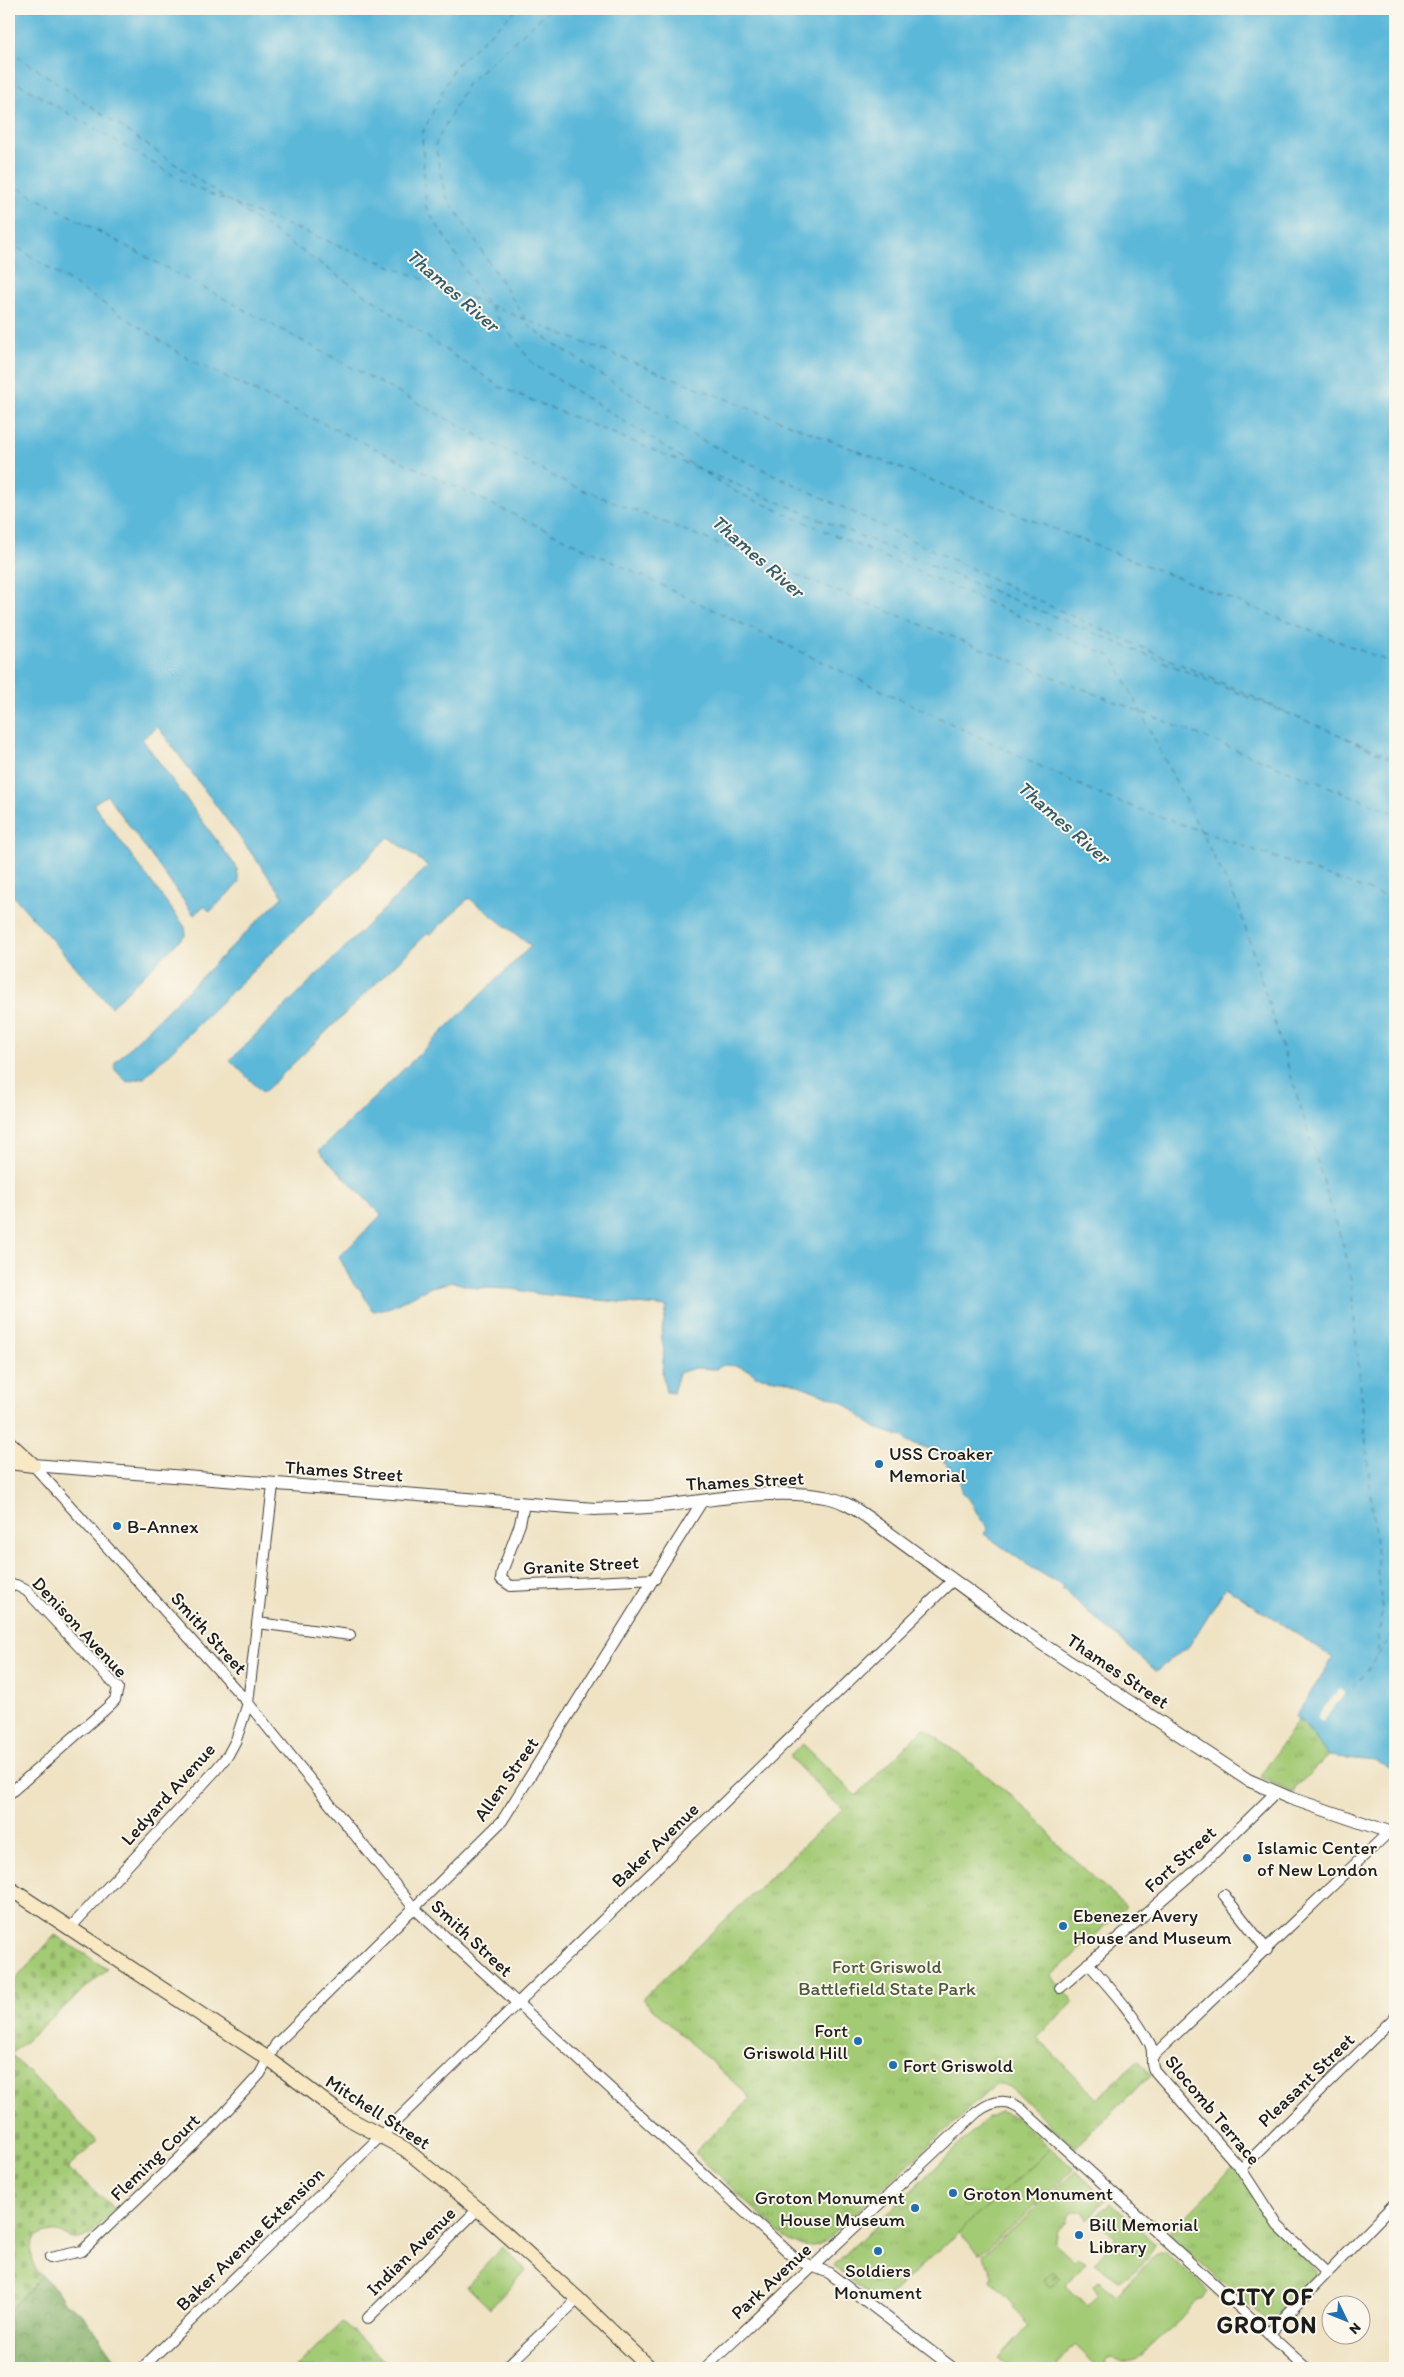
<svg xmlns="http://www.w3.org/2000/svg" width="1404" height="2377" font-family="Itim,sans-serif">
	<defs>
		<pattern id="forest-crowns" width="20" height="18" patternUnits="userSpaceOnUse" patternTransform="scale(1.25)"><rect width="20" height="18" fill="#82ae66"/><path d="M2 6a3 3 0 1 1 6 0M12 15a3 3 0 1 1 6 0" fill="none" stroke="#6a8d53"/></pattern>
		<pattern id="cemetery-stones" width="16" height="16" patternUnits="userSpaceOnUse" patternTransform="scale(1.25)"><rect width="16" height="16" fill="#a3ca74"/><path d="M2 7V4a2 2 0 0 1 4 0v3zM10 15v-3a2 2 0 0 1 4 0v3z" fill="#8cad64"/></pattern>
		<pattern id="park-tufts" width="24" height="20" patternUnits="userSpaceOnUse" patternTransform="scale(1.25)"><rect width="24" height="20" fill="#a3ca74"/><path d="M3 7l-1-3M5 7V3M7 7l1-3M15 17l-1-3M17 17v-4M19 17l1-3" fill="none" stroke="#8cad64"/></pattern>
	</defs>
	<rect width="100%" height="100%" fill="#fbf7ec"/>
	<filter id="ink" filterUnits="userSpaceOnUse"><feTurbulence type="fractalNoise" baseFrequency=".02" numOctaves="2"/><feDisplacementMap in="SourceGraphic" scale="10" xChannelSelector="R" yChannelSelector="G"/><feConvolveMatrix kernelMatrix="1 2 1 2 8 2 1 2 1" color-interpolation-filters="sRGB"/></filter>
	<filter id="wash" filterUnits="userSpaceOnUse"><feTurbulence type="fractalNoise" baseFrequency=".0096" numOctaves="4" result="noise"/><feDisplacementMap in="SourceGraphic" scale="20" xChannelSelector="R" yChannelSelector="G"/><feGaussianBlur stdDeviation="1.12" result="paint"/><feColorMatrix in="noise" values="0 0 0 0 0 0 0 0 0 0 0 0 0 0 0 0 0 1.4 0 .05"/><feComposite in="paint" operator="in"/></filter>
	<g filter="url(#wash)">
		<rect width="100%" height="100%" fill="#efe3c4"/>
		<path fill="#a3ca74" stroke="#607348" d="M1045,2143L1074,2169L982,2253L979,2254L959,2232L880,2304L833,2266L919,2184Z
			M1076,2171L1106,2199L1088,2219L1083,2211H1074L1069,2215L1066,2223L1057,2230L1054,2242L1074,2260L1078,2257L1085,2263L1066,2285L1071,2293L1087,2305L1098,2293L1094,2286L1100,2280L1116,2295L1157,2253L1164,2251L1208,2292L1203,2298L1196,2300L1181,2319L1136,2360L1123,2363L1112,2358L1106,2360L1105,2367L1098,2368L1074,2345L1055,2368H1012L999,2358L1029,2325L1013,2309L1012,2303L991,2280L993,2277L983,2255Z
			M1110,2202L1155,2243C1152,2256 1131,2277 1119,2281L1094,2263L1115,2239L1114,2234L1109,2233L1097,2222L1098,2215Z"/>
		<path fill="url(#forest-crowns)" stroke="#4f6541" d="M9,2265L35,2270L55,2288L65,2303L82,2314L118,2364L116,2368H9Z"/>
		<path fill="url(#cemetery-stones)" stroke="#607348" d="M55,1935L107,1969L11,2054L97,2141L68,2168L115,2209C106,2218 92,2237 79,2239C69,2242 61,2228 46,2232C24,2239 29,2263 41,2277L9,2310V1987Z
			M1053,2271L1060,2278L1051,2287L1044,2280Z"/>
		<path fill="url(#park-tufts)" stroke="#607348" d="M1298,1720L1305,1725L1328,1756L1297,1786L1293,1792L1260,1777Z
			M924,1728C950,1748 1045,1816 1053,1840L1126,1907L1051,1976L1074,2002L1037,2037L1097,2099L1138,2060L1151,2075L1074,2148L1013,2089L1002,2084L995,2085L824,2242C811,2249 798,2247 787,2239L694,2153L751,2098L642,1999L842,1809L789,1757L803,1744L856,1796Z
			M1000,2112L1016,2117L1051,2148L880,2304L833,2266L987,2118Z
			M1235,2165L1276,2232L1317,2270L1316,2275L1269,2323L1168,2234Z
			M502,2247L526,2269L490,2309L467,2286Z
			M342,2322L346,2325L392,2368H295Z"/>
		<path fill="#5bb8d9" stroke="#3c6a7a" d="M9,9H1395V1770L1375,1761L1328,1756L1305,1725L1295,1717L1333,1658L1226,1587L1189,1646L1156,1671L1069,1595L1070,1594L1062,1589L1063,1586L1029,1566L984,1534L988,1528L979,1517L970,1500L963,1494L959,1479L939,1456L930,1449L907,1441L903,1437L875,1428L843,1402L788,1381L755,1376L749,1370L737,1366L723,1365L716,1369L695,1368L679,1373L673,1393L666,1392L662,1371L664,1351L661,1335L667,1307L539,1294L512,1289L475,1288L453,1282L431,1287L391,1307L375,1311L372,1310L360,1289L354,1285L339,1257L381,1215L319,1151L531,946L469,898L430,935L428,933L263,1093L230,1060L428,866L389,837L144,1078L127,1082L115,1070V1062L283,896L158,727L142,739L237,868L239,883L210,912L204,906L194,915L107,795L93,804L185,927L186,934L111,1007L9,891Z"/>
		<path fill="#efe3c4" d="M1339,1689L1345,1693L1322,1722L1317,1717Z"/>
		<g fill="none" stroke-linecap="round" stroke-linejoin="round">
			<path stroke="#355a68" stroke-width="1" stroke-dasharray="6 5" stroke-linecap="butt" d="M517,9L455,66L422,134L426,207L482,297L533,364L736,492L1113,657L1239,907L1349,1265L1382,1609L1376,1658L1358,1683L1336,1704
				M550,9L467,84L435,145L445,194L532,329L699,439L1050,606L1291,714
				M9,50L500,387L697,468
				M9,78L195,188L228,201
				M9,183L568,484L1395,813
				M234,204L1395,664
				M9,242L192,361L1105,797L1395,900
				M706,472L1395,758
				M1345,738L1395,761
				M1377,1656L1395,1628"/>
		</g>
	</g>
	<g filter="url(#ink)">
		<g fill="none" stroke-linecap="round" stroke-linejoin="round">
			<g stroke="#3c3a35" stroke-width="12">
				<path id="minor" d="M33,1465L248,1703L414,1908L797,2260L829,2273L953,2368
					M524,1504L520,1524L502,1572L501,1579L511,1586L655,1579
					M9,1587L16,1585L27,1591L118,1688L115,1700L109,1706L9,1794
					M258,1623L350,1635
					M1224,1895L1267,1950
					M70,1928L214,1772L228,1755L236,1740L248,1703L273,1485
					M1088,1963C1110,1988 1134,2014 1150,2044C1155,2054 1149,2061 1154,2070L1241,2169L1278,2226L1327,2273
					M1060,1988L1202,1865L1275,1793
					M1153,2056L1389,1832
					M1241,2169L1395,2017
					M50,2258L82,2251L209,2130L260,2074L276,2044L502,1821L703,1500
					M368,2318L478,2209
					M1268,2334L1395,2203
					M142,2368L953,1580
					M505,2368L578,2299
					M705,2368L977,2112C990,2102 1005,2097 1020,2108L1306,2368"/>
			</g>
			<g stroke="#3c3a35" stroke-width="14">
				<path id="tertiary" d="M33,1465L595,1509C620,1508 646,1508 671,1505C721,1498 780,1488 830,1498C844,1501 855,1509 867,1517L1024,1632L1248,1780L1290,1798L1395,1834"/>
			</g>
			<g stroke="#3c3a35" stroke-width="16">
				<path id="secondary" d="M9,1443L33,1465
					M9,1462L33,1465
					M9,1888L267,2058L344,2116L405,2149L478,2209L578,2299L650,2368"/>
			</g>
			<use href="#minor" stroke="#fff" stroke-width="10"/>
			<use href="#tertiary" stroke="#fff" stroke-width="12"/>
			<use href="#secondary" stroke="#f8e8c3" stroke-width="14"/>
		</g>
	</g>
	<g fill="#1f6fb2" stroke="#fbf7ec" stroke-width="2">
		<circle cx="879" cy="1464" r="5"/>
		<circle cx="117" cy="1526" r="5"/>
		<circle cx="1247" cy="1858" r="5"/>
		<circle cx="1063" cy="1926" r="5"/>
		<circle cx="858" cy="2041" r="5"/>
		<circle cx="893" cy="2065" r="5"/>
		<circle cx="953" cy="2193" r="5"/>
		<circle cx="915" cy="2208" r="5"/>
		<circle cx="1079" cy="2235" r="5"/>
		<circle cx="878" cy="2251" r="5"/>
	</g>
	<g text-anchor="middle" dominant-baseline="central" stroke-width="4" stroke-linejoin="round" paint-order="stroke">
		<g font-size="19" fill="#1c1c1c" stroke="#fbf7ec" text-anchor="start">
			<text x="889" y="1453">USS Croaker<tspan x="889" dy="22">Memorial</tspan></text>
			<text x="127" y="1526">B-Annex</text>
			<text x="1257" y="1847">Islamic Center<tspan x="1257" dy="22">of New London</tspan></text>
			<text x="1073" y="1915">Ebenezer Avery<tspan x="1073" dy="22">House and Museum</tspan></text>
			<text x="848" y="2030" text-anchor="end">Fort<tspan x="848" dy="22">Griswold Hill</tspan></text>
			<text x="903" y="2065">Fort Griswold</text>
			<text x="963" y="2193">Groton Monument</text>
			<text x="905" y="2197" text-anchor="end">Groton Monument<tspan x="905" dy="22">House Museum</tspan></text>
			<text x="1089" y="2224">Bill Memorial<tspan x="1089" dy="22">Library</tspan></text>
			<text x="878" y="2270" text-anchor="middle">Soldiers<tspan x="878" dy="22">Monument</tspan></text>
		</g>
		<g font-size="19" fill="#1c1c1c" stroke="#fbf7ec">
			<text transform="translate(344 1471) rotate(4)">Thames Street</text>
			<text transform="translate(745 1481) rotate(-3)">Thames Street</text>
			<text transform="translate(581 1565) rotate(-3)">Granite Street</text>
			<text transform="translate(80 1627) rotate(47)">Denison Avenue</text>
			<text transform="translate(209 1633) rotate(48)">Smith Street</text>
			<text transform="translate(1118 1671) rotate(34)">Thames Street</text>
			<text transform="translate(506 1779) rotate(-55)">Allen Street</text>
			<text transform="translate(168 1794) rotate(-48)">Ledyard Avenue</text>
			<text transform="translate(655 1845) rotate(-44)">Baker Avenue</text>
			<text transform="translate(1180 1859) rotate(-42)">Fort Street</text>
			<text transform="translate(472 1938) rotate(43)">Smith Street</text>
			<text transform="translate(1306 2080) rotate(-44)">Pleasant Street</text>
			<text transform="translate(1213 2110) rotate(50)">Slocomb Terrace</text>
			<text transform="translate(378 2112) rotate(33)">Mitchell Street</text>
			<text transform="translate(155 2157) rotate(-44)">Fleming Court</text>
			<text transform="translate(250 2239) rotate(-44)">Baker Avenue Extension</text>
			<text transform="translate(411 2251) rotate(-45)">Indian Avenue</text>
			<text transform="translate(771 2281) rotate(-43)">Park Avenue</text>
		</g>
		<g font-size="19" fill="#4b593b" stroke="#fbf7ec">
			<text x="887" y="1966">Fort Griswold<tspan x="887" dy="22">Battlefield State Park</tspan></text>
		</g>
		<g font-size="20" font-style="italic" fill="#355a68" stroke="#fbf7ec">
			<text transform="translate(453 290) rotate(41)">Thames River</text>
			<text transform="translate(758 556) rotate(41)">Thames River</text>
			<text transform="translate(1064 822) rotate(41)">Thames River</text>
		</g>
		<g font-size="24" font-weight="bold" letter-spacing="1" fill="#1c1c1c" stroke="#fbf7ec">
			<text x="1267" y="2296">CITY OF<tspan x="1267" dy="28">GROTON</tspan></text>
		</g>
	</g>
	<rect width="1404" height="2377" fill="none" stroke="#fbf7ec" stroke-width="30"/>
	<g transform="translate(1346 2320) rotate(133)"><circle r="24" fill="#fbf7ec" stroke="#a29f99"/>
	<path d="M0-4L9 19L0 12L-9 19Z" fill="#1f6fb2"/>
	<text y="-8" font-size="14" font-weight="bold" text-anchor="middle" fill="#1c1c1c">N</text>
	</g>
</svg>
